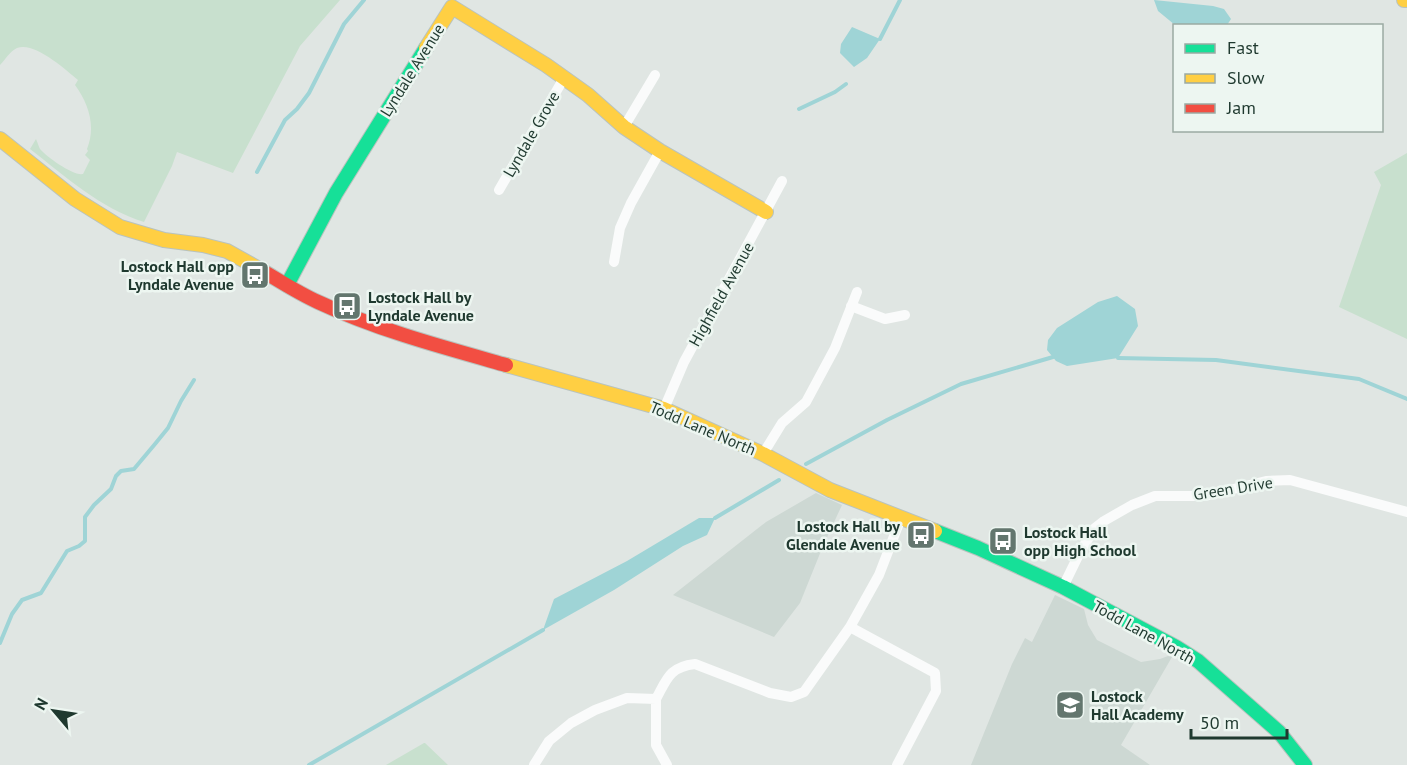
<svg xmlns="http://www.w3.org/2000/svg" width="1407" height="765" font-family="'PT Sans',sans-serif">
	<rect width="100%" height="100%" fill="#e0e6e3"/>
	<path fill="#cdd8d3" d="M816,493L842,505L823,546L800,603L774,637L673,595L766,522Z
		M1055,595L1084,609L1088,625L1097,640L1141,662L1160,659L1168,656L1172,657L1121,745L1150,765H971L1012,664L1025,638L1032,642Z"/>
	<path fill="#c8e0ce" d="M0,0H340L300,46L233,173L177,152L172,166L144,222C100,208 66,177 30,149L36,139C37,141 39,147 40,149C47,157 73,176 83,174L90,160L85,155L88,151L87,149C96,127 89,104 75,85L78,80C65,69 34,41 17,48C10,51 5,60 0,65Z
		M1407,153V339L1339,307L1381,185L1374,172Z
		M425,743L448,765H386L424,743Z"/>
	<path fill="#9fd4d6" d="M1154,0L1213,6L1224,9L1231,19L1227,25H1175L1158,11Z
		M852,27L880,39L867,58L854,67L840,53L841,44Z
		M1117,296L1135,309L1138,326L1118,358L1067,366L1056,361L1047,350L1048,340L1057,328L1098,302Z
		M699,518H715L707,535L683,546L614,590L543,630L554,599L627,561Z"/>
	<g fill="none" stroke-linecap="round" stroke-linejoin="round">
		<path stroke="#9fd4d6" stroke-width="4" d="M880,39L900,0
			M799,109L835,92L846,84
			M257,172L285,120L297,109L309,93L344,24L364,0
			M1118,358L1216,360L1359,379L1407,399
			M806,464L887,420L961,384L1053,357
			M715,518L779,480
			M0,643L12,614L22,600L41,593L67,551L79,546L85,541V517L94,505L111,489L116,476L121,471L134,469L155,444L168,428L181,401L194,380
			M309,765L543,630"/>
		<g stroke="#b9c3be" stroke-width="16">
			<path id="fast" d="M287,285L336,193L426,48
				M935,531L978,548L1063,587L1176,647L1198,661L1279,732L1305,765"/>
		</g>
		<g stroke="#b9c3be" stroke-width="16">
			<path id="slow" d="M1404,0H1407
				M426,48L452,7L546,65L588,95L624,127L660,151L766,212
				M0,139L75,199L120,227L164,240L203,245L227,251L261,270
				M506,365L664,409L763,454L830,490L935,531"/>
		</g>
		<g stroke="#b9c3be" stroke-width="16">
			<path id="jam" d="M261,270C280,281 298,293 318,302C378,330 442,347 506,365"/>
		</g>
		<path stroke="#fafbfb" stroke-width="10" d="M624,127L655,75
			M499,190L564,78
			M614,262L620,228L631,203L660,151
			M851,306L885,319L905,315
			M664,409L684,362L782,181
			M763,454L782,423L806,402L835,348L857,292
			M1063,587L1081,550L1095,528L1104,521L1132,505L1155,496H1205L1266,481L1290,480L1407,512
			M850,627L935,673L936,691L897,765
			M656,699V745L667,765
			M534,765L549,741L571,723L595,710L627,698L656,699C667,679 669,667 695,664L770,693L791,697L804,692L850,627L879,575L901,518"/>
		<use href="#fast" stroke="#16e098" stroke-width="14"/>
		<use href="#slow" stroke="#ffcf43" stroke-width="14"/>
		<use href="#jam" stroke="#f24e42" stroke-width="14"/>
	</g>
	<defs>
		<g id="bus-square" transform="scale(1.5)"><rect x="-9" y="-9" width="18" height="18" rx="4" fill="#63766e" stroke="#edf6f1"/><path d="M-5-6H5V4H4V6H2V4H-2V6H-4V4H-5ZM-3.5-4V0h7V-4ZM-3.5 1.2v1.5H-2V1.2ZM2 1.2v1.5H3.5V1.2Z" fill="#fff"/></g>
		<g id="school-square" transform="scale(1.5)"><rect x="-9" y="-9" width="18" height="18" rx="4" fill="#63766e" stroke="#edf6f1"/><path d="M0-5L7-2L0 1L-7-2ZM-4 1L0 2.5L4 1V4Q0 6-4 4Z" fill="#fff"/></g>
	</defs>
	<g fill-rule="evenodd">
		<use href="#bus-square" x="255" y="275"/>
		<use href="#bus-square" x="347" y="306"/>
		<use href="#bus-square" x="921" y="535"/>
		<use href="#bus-square" x="1003" y="541"/>
		<use href="#school-square" x="1070" y="705"/>
	</g>
	<g text-anchor="middle" dominant-baseline="central" stroke-width="5" stroke-linejoin="round" paint-order="stroke">
		<g font-size="16" fill="#1f392f" stroke="#edf6f1">
			<text transform="translate(412 70) rotate(-58)">Lyndale Avenue</text>
			<text transform="translate(531 134) rotate(-60)">Lyndale Grove</text>
			<text transform="translate(721 294) rotate(-61)">Highfield Avenue</text>
			<text transform="translate(703 428) rotate(23)">Todd Lane North</text>
			<text transform="translate(1233 488) rotate(-9)">Green Drive</text>
			<text transform="translate(1144 632) rotate(29)">Todd Lane North</text>
		</g>
		<g font-size="16" font-weight="bold" fill="#1f392f" stroke="#edf6f1" text-anchor="start">
			<text x="234" y="266" text-anchor="end">Lostock Hall opp<tspan x="234" dy="18">Lyndale Avenue</tspan></text>
			<text x="368" y="297">Lostock Hall by<tspan x="368" dy="18">Lyndale Avenue</tspan></text>
			<text x="900" y="526" text-anchor="end">Lostock Hall by<tspan x="900" dy="18">Glendale Avenue</tspan></text>
			<text x="1024" y="532">Lostock Hall<tspan x="1024" dy="18">opp High School</tspan></text>
			<text x="1091" y="696">Lostock<tspan x="1091" dy="18">Hall Academy</tspan></text>
		</g>
	</g>
	<rect x="1173" y="24" width="210" height="108" fill="#edf6f1" stroke="#9baaa3" stroke-width="1.5"/>
	<rect x="1185" y="44" width="30" height="9" fill="#16e098" stroke="#9baaa3" stroke-width="1.5"/>
	<text x="1227" y="54" font-size="18" fill="#1f392f">Fast</text>
	<rect x="1185" y="74" width="30" height="9" fill="#ffcf43" stroke="#9baaa3" stroke-width="1.5"/>
	<text x="1227" y="84" font-size="18" fill="#1f392f">Slow</text>
	<rect x="1185" y="104" width="30" height="9" fill="#f24e42" stroke="#9baaa3" stroke-width="1.5"/>
	<text x="1227" y="114" font-size="18" fill="#1f392f">Jam</text>
	<g transform="translate(54 711) rotate(299)" stroke="#edf6f1" stroke-width="4.5" paint-order="stroke">
	<path d="M0-4.5L10 22L0 15L-10 22Z" fill="#1f392f"/>
	<text y="-9" font-size="16" font-weight="bold" text-anchor="middle" fill="#1f392f">N</text>
	</g>
	<path d="M1191 729v9h96v-9" fill="none" stroke="#1f392f" stroke-width="3"/>
	<text x="1200" y="729" font-size="18" fill="#1f392f" stroke="#edf6f1" stroke-width="4.5" paint-order="stroke">50 m</text>
</svg>
